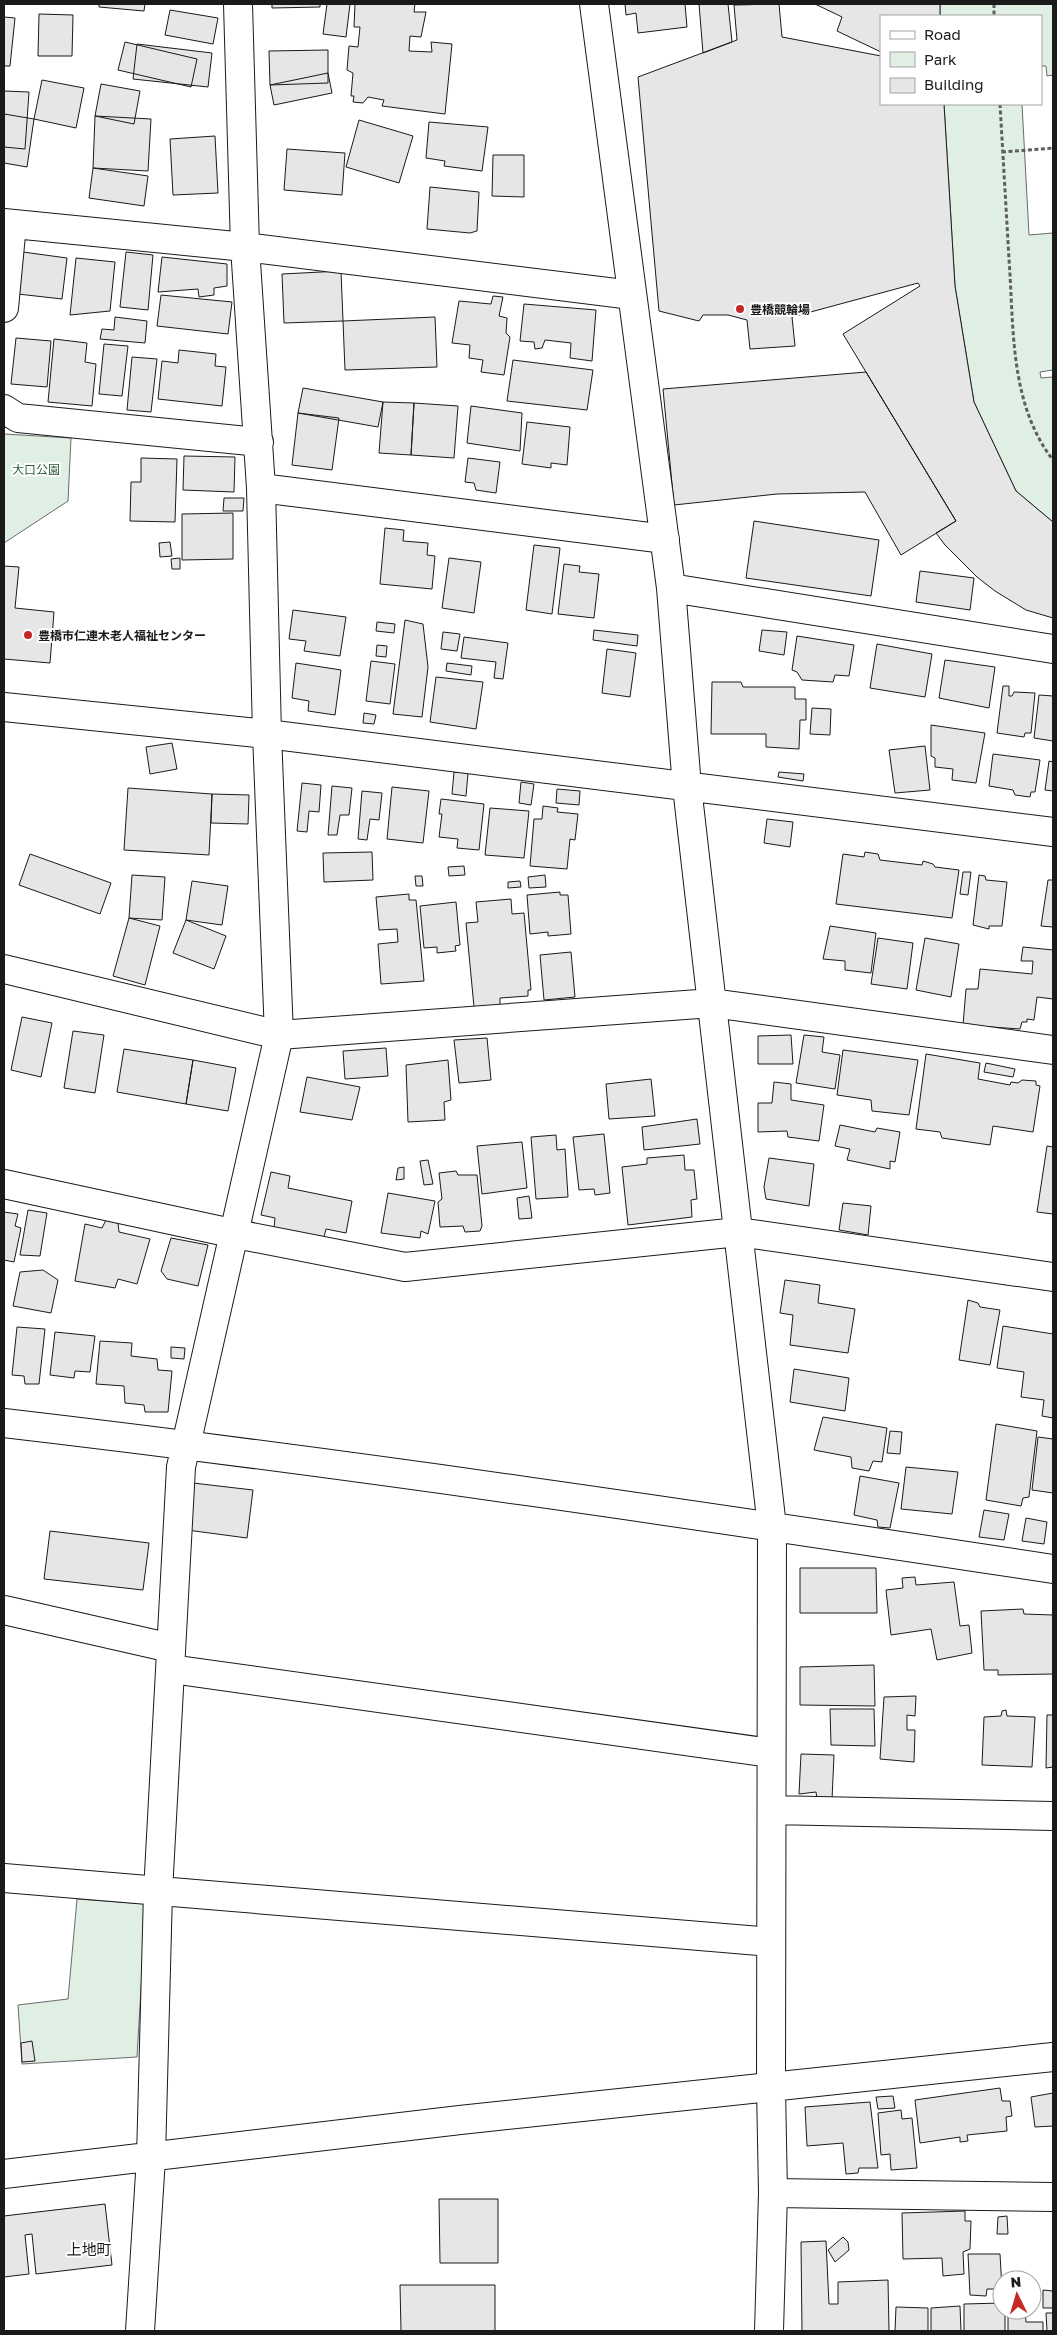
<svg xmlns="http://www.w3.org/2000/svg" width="1057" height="2335" font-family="'Golos Text','Noto Sans JP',sans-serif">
	<rect width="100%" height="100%" fill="#fff"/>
	<path fill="#e0efe3" stroke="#6a6a6a" d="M940,4H1053V75L1047,76L1046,66H1041V16H940Z
		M944,104H1022L1029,235L1053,233V370L1040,372L1041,378L1053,377V522L1016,491L974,402L955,286Z
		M4,434L71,438L68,501L4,543Z
		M77,1899L146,1904L137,2057L22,2064L18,2005L68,1999Z"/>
	<path fill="#e6e6e6" stroke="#1a1a1a" d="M99,4H145L144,11L99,7Z
		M272,4H320V7L272,8Z
		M327,4H350L346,37L323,34Z
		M355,4H415L414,12H426L421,37L410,36L409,51L432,52L431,42L452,44L445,114L382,106L384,100L368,97L363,103L353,102L354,96H351L353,73L347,70L349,46L358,47L360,27H354Z
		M625,4H685L687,27L638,33L636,13L626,15Z
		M699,4H728L732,42L703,53Z
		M779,4L782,37L881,56V104H944L955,286L974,402L1016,491L1053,522V618L1026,610L995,591L977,577L945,545L936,533L956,521L843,334L920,286L918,283L792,317L795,346L750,349L747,320L728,315H703L699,321L659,311L638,77L737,40L734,5Z
		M815,4H940V16H881V52L837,31L842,17Z
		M170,10L218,18L213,44L165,35Z
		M39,14L73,15L72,56H38Z
		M4,17L15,18L10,66H4Z
		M125,42L197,59L191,87L118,70Z
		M137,44L212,53L208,87L133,79Z
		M328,50V83L270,85L269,51Z
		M328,73L332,93L274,105L270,85Z
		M42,80L84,88L76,128L34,119Z
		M101,84L140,91L134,124L95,116Z
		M4,91L29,92L25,149L4,147Z
		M4,114L34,119L27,167L4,163Z
		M95,116L151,119L148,171L93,168Z
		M359,120L413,136L399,183L346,167Z
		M429,122L488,127L482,171L444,166L445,161L426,158Z
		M215,136L218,193L173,195L170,139Z
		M287,149L345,153L342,195L284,190Z
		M493,155H524V197L492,196Z
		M93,168L148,176L144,206L89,198Z
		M430,187L479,192L477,231L470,233L427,229Z
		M23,252L67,258L62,299L18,294Z
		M126,252L153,255L148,310L120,307Z
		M162,257L227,264V286L214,288V295L199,297L198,289L158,292Z
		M76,258L115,262L110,311L70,315Z
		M341,271L343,321L284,323L282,274Z
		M161,295L232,302L228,334L157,326Z
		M493,296L503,297L499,316L507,318L506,333L510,337L504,375L481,372L483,360L469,358L470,345L452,343L459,301L491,304Z
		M524,304L596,310L592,361L570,358L571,343L545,340L542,348L535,349L534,342L520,341Z
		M115,317L147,321L145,343L100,339L102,329L114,330Z
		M435,317L437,367L345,370L343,321Z
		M16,338L51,341L47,387L11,384Z
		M54,339L87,343L85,362L96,364L92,406L48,402Z
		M104,344L128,346L122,396L99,394Z
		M179,350L216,354L215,366L226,367L222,406L158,399L162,361L178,363Z
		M132,357L157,359L151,412L127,410Z
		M513,360L593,370L587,410L507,401Z
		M866,372L956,521L901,555L865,492L777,494L674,505L663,389Z
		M303,388L383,402L378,427L298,413Z
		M383,402L414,403L411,455L379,453Z
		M414,403L458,406L454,458L411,455Z
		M471,406L522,413L520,451L467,443Z
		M298,413L339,418L332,470L292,465Z
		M527,422L570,427L567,465L551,463V468L522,464Z
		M184,456L235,457L234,492L183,490Z
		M141,458L177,459L175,522L130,521L131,482H141Z
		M468,458L500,462L496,493L476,490L474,483L465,482Z
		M224,498H244L243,511H223Z
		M233,513V559L182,560V514Z
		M754,521L879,540L871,596L746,578Z
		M385,528L404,530L403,541L428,543L427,555L435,556L432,589L380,584Z
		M170,542L172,556L160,557L159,543Z
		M534,545L560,548L552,614L526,610Z
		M180,558V569H172L171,559Z
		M449,558L481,562L474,613L442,608Z
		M564,564L580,566L579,572L599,574L594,618L558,614Z
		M4,566L19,567L15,608L54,612L50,663L4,659Z
		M920,571L974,578L970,610L916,602Z
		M293,610L346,617L340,656L304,651L306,641L289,639Z
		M405,620L423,624L428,667L422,717L393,714Z
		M377,622L395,624L394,633L376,631Z
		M594,630L638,635L637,646L593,640Z
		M762,630L787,632L784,655L759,651Z
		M443,632L460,634L457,651L441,649Z
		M797,636L854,645L849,676L835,675L833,682L802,680L797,672L792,670Z
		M464,637L508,643L503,679L494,678L496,662L461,658Z
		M877,644L932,654L925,697L870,688Z
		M377,645L387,646L386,657L376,656Z
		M607,649L636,653L630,697L602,693Z
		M945,660L995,667L989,708L939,698Z
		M371,661L395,664L390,704L366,701Z
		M296,663L341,670L335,715L308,711L309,701L292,698Z
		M447,663L472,666L471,675L446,671Z
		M436,677L483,682L476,729L430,722Z
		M712,682H741L743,687H795V699H806V720H800L799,749L766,747V734H711Z
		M1003,686H1009V696H1012L1014,692L1035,693L1031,733H1025L1024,737L997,733Z
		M1039,695L1053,696V741L1034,738Z
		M812,708L831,709L830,735L810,734Z
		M364,713L376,715L374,724L363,723Z
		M931,725L985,733L976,783L952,780L953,769L935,767V758L931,756Z
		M172,743L177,769L150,774L146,747Z
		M925,746L930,790L895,793L889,750Z
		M993,754L1040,760L1035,792H1031L1030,797L1015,795L1013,790L989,786Z
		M1049,761L1053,762V791L1045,790Z
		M454,772L468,773L466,796L452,794Z
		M779,772L804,774L803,781L778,777Z
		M521,782L534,784L531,805L519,803Z
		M302,783L321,785L319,812L309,811L307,832L297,831Z
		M332,786L352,788L349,815H340L337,835H328Z
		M392,787L429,791L423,843L387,839Z
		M128,788L212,794L209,855L124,850Z
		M557,789L580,791L579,805L556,803Z
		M362,791L382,793L379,820L370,819L367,840L358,839Z
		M212,794L249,795L248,824L211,823Z
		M441,799L484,804L479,850L457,848L458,839L439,837L442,814H439Z
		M543,806L558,808L557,812L578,814L575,840L570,839L567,869L530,866L534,819H542Z
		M490,808L529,811L524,858L485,855Z
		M767,819L793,822L790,847L764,843Z
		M372,852L373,880L324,882L323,853Z
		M865,852L878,854L880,860L922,865L923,861L933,864L935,867L959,870L952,918L836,904L843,854L864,857Z
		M30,854L111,883L100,914L19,885Z
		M464,866L465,875L449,876L448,867Z
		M963,872H971L968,895L960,894Z
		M132,875L165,877L162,920L129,918Z
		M545,875L546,887L529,888L528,877Z
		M979,875L985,876L986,880L1007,882L1002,926H989V929L973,925Z
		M415,876H422L423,886H416Z
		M1048,880H1053V927L1041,926Z
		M192,881L228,886L222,925L186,920Z
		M520,881L521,887L508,888V882Z
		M560,892V895H568L571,934L548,936V932L530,934L527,895Z
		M409,894V900H416L424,981L381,984L378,944L398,942L397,929L379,930L376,897Z
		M511,899L512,914L524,913L531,990H528V996L500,998V1005L474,1007L466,923L478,922L476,902Z
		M456,902L460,945L455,946L456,951L437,953V947L424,948L420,906Z
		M129,918L160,926L145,985L113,976Z
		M186,920L226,936L214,969L173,953Z
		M830,926L876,933L871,973L845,970V961L823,959Z
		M878,938L913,943L907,989L871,984Z
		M925,938L959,944L951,997L916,990Z
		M1023,947L1053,950V999L1037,997L1034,1020L1027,1019V1022H1022L1020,1029L963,1025L966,989H978L980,969L1032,974L1033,961H1021Z
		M571,952L575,997L544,1000L540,955Z
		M22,1017L52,1023L41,1077L11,1070Z
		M73,1031L104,1035L95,1093L64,1088Z
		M791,1035L793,1064H758V1036Z
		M804,1035L824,1037L822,1052L840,1055L835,1089L796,1083Z
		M487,1038L491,1080L459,1083L454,1040Z
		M386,1048L388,1076L345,1079L343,1051Z
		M124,1049L193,1060L186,1104L117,1092Z
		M843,1050L918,1060L909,1115L872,1111L871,1100L837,1095Z
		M926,1054L980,1063L978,1079L1010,1085L1011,1082L1018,1083L1022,1080L1036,1081V1085L1040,1086L1033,1132L993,1126L990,1145L942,1138L940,1132L916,1129Z
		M193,1060L236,1068L228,1111L186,1104Z
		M448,1060L451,1100L444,1102L445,1120L408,1122L406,1065Z
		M986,1063L1015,1069L1013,1077L984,1072Z
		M307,1077L360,1087L352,1120L300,1112Z
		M651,1079L655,1116L609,1119L606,1084Z
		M774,1082L791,1084V1100L824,1105L819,1141L788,1137L787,1131L758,1132V1103H772Z
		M697,1119L700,1144L644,1150L642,1127Z
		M840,1125L875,1132L877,1128L900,1132L895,1162L890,1161V1169L847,1160L850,1149L835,1146Z
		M604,1134L610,1193L595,1195L594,1189L579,1190L573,1137Z
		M556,1135L557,1150L565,1149L568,1197L536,1199L531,1137Z
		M522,1142L527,1188L482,1194L477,1146Z
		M1047,1146L1053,1147V1214L1037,1212Z
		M684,1155L685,1170H694L697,1199L691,1200L692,1217L628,1225L622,1167L647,1164V1158Z
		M769,1158L814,1164L809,1206L766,1199L764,1187Z
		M428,1160L433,1184L424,1185L420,1161Z
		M404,1167V1179L396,1180L398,1168Z
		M456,1171L458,1175H477L482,1226L480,1231L465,1232L463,1226L440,1227L438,1202L442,1199L439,1173Z
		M271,1172L290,1176L288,1188L352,1201L346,1233L326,1229L324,1237L274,1228L275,1218L261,1215Z
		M388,1193L435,1201L428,1234L421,1231L420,1238L381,1233Z
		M529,1196L532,1218L519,1219L517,1198Z
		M843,1203L871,1206L868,1235L839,1230Z
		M28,1210L47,1213L40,1256L20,1255Z
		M4,1212L18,1214L15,1226L21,1228L14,1262L4,1260Z
		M106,1220L118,1223L119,1232L150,1239L137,1284L118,1279L115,1288L75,1281L85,1224L102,1228Z
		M171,1238L208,1245L198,1286L167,1279L161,1271Z
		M43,1270L58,1280L51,1313L13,1306L20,1272Z
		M785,1280L820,1285L818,1303L855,1309L848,1353L790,1345L793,1315L780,1313Z
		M968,1300L978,1303L980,1307L1000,1310L990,1365L959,1360Z
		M1003,1326L1053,1334V1418L1042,1416L1044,1400L1021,1397L1024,1372L997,1368Z
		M17,1327L45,1329L39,1384H25L24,1376L12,1375Z
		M55,1332L95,1336L90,1372L75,1371L74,1378L50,1375Z
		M100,1341L132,1343L131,1356L157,1359L158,1370L172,1371L168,1412H145L144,1405L125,1403L124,1386L96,1384Z
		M171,1347L185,1348L184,1359L171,1358Z
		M794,1369L849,1378L845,1411L790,1402Z
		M823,1417L887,1428L882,1462L873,1461L869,1471L852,1468L851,1457L814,1450Z
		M996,1424L1037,1431L1029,1497L1023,1498L1021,1506L986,1500Z
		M890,1431L902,1432L900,1454L887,1453Z
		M1038,1437L1053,1439V1493L1032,1490Z
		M906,1467L958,1472L952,1514L901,1509Z
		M860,1476L899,1483L890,1528L878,1527L877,1520L854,1515Z
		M193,1483L253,1490L247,1538L187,1530Z
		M984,1510L1009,1514L1004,1540L979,1537Z
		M1026,1518L1047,1522L1044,1544L1022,1541Z
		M50,1531L149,1543L143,1590L44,1579Z
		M800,1568H876L877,1613H800Z
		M915,1577L916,1585L954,1582L960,1626L969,1625L972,1653L937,1660L931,1629L891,1635L886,1590L903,1588L902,1578Z
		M1023,1609L1024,1614L1053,1615V1674L998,1675V1670H984L981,1611Z
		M874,1665L875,1706L800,1705V1667Z
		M916,1696L915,1716L907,1715V1730H915L914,1762L880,1759L884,1697Z
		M830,1709H874L875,1746L831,1745Z
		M1006,1710L1007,1716L1035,1717L1032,1767L982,1765L984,1717L1001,1716L1002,1711Z
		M1047,1715H1053V1767L1046,1768Z
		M801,1754L834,1755L832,1800L817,1799L816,1792L799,1794Z
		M32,2041L35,2061L22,2062L21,2043Z
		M1000,2088L1002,2101H1010L1012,2116L1006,2117L1007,2131L967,2135L968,2141L960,2142V2137L920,2143L915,2100Z
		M1053,2093V2126L1035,2127L1031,2097Z
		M893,2096L895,2108L878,2109L876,2097Z
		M870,2102L878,2168H859L858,2173L846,2174L843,2143L807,2146L805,2107Z
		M901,2110L902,2119L912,2118L917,2168L891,2170L890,2154L881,2155L878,2113Z
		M439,2199H498V2263H440Z
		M105,2204L112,2265L36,2274L32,2234L25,2235L29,2274L4,2277V2216Z
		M965,2211V2221H971L970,2249L963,2252L964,2274L943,2276L942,2258L903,2259L902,2213Z
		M1007,2216L1008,2234H997L998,2217Z
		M843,2237L848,2242L849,2250L835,2262L828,2250Z
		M826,2241L829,2304H838V2282L888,2280L889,2331H802L801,2242Z
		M968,2254H1000L1002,2289H987L986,2296L970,2295Z
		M400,2285H495V2331H401Z
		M1043,2290L1053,2291V2308H1043Z
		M1002,2303V2310H1005V2331H964V2304Z
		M960,2306L961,2331H931V2308Z
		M896,2307L928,2308V2331H895Z
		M1008,2310H1025L1026,2322H1043V2331H1008Z
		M1046,2313H1053V2331H1047Z"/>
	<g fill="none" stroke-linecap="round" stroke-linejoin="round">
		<g stroke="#1a1a1a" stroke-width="30">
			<path id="minor" d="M594,4L671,588L687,787L772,1527L771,2088L773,2193L769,2331
				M4,223L245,247L632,295
				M4,308L12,224
				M4,409L18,418L259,442
				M261,488L665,539
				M671,588L1053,649
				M4,707L267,734L1053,832
				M4,969L279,1035L712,1003L1053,1050
				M4,1184L236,1234L405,1267L738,1232L1053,1277
				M4,1423C355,1464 704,1516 1053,1569
				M4,1610L171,1648
				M171,1669L771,1753
				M772,1810L1053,1816
				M4,1878L771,1942
				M4,2174L460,2120L1053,2057
				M773,2193L1053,2197
				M140,2331L151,2158L158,1892L181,1467L279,1035L267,734L261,488L245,247L238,4"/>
		</g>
		<path stroke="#5f5f5f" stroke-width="3" stroke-dasharray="4 2.5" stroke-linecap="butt" d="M994,4V16
			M1000,104C1003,156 1006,207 1009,259C1014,327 1009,403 1053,460
			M1002,152L1053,148"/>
		<use href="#minor" stroke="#fff" stroke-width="28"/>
	</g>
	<g fill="#c62828" stroke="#fff" stroke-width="2">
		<circle cx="740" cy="309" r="5"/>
		<circle cx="28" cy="635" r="5"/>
	</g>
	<g text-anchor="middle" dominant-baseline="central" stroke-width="4" stroke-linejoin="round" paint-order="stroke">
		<g font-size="12" font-weight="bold" fill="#1a1a1a" stroke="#fff" text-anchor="start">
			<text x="750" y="309">豊橋競輪場</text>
			<text x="38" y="635">豊橋市仁連木老人福祉センター</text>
		</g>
		<g font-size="12" fill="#2b5a34" stroke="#fff">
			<text x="36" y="469">大口公園</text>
		</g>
		<g font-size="15" fill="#1a1a1a" stroke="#fff">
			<text x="89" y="2249">上地町</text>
		</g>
	</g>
	<rect width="1057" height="2335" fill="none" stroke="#1a1a1a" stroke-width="10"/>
	<rect x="880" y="15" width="162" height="90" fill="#ffffff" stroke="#a3a3a3"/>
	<rect x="890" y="31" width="25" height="8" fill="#ffffff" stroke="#a3a3a3"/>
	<text x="924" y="40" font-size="15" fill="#1a1a1a">Road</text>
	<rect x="890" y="52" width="25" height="15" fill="#e0efe3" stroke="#a3a3a3"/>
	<text x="924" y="65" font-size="15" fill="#1a1a1a">Park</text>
	<rect x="890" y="78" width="25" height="15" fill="#e6e6e6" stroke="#a3a3a3"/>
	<text x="924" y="90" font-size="15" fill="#1a1a1a">Building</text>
	<g transform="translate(1017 2295) rotate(355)"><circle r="24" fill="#ffffff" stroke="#a3a3a3"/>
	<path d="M0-4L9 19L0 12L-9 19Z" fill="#c62828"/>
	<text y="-8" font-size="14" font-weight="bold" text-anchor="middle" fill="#1a1a1a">N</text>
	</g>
</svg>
